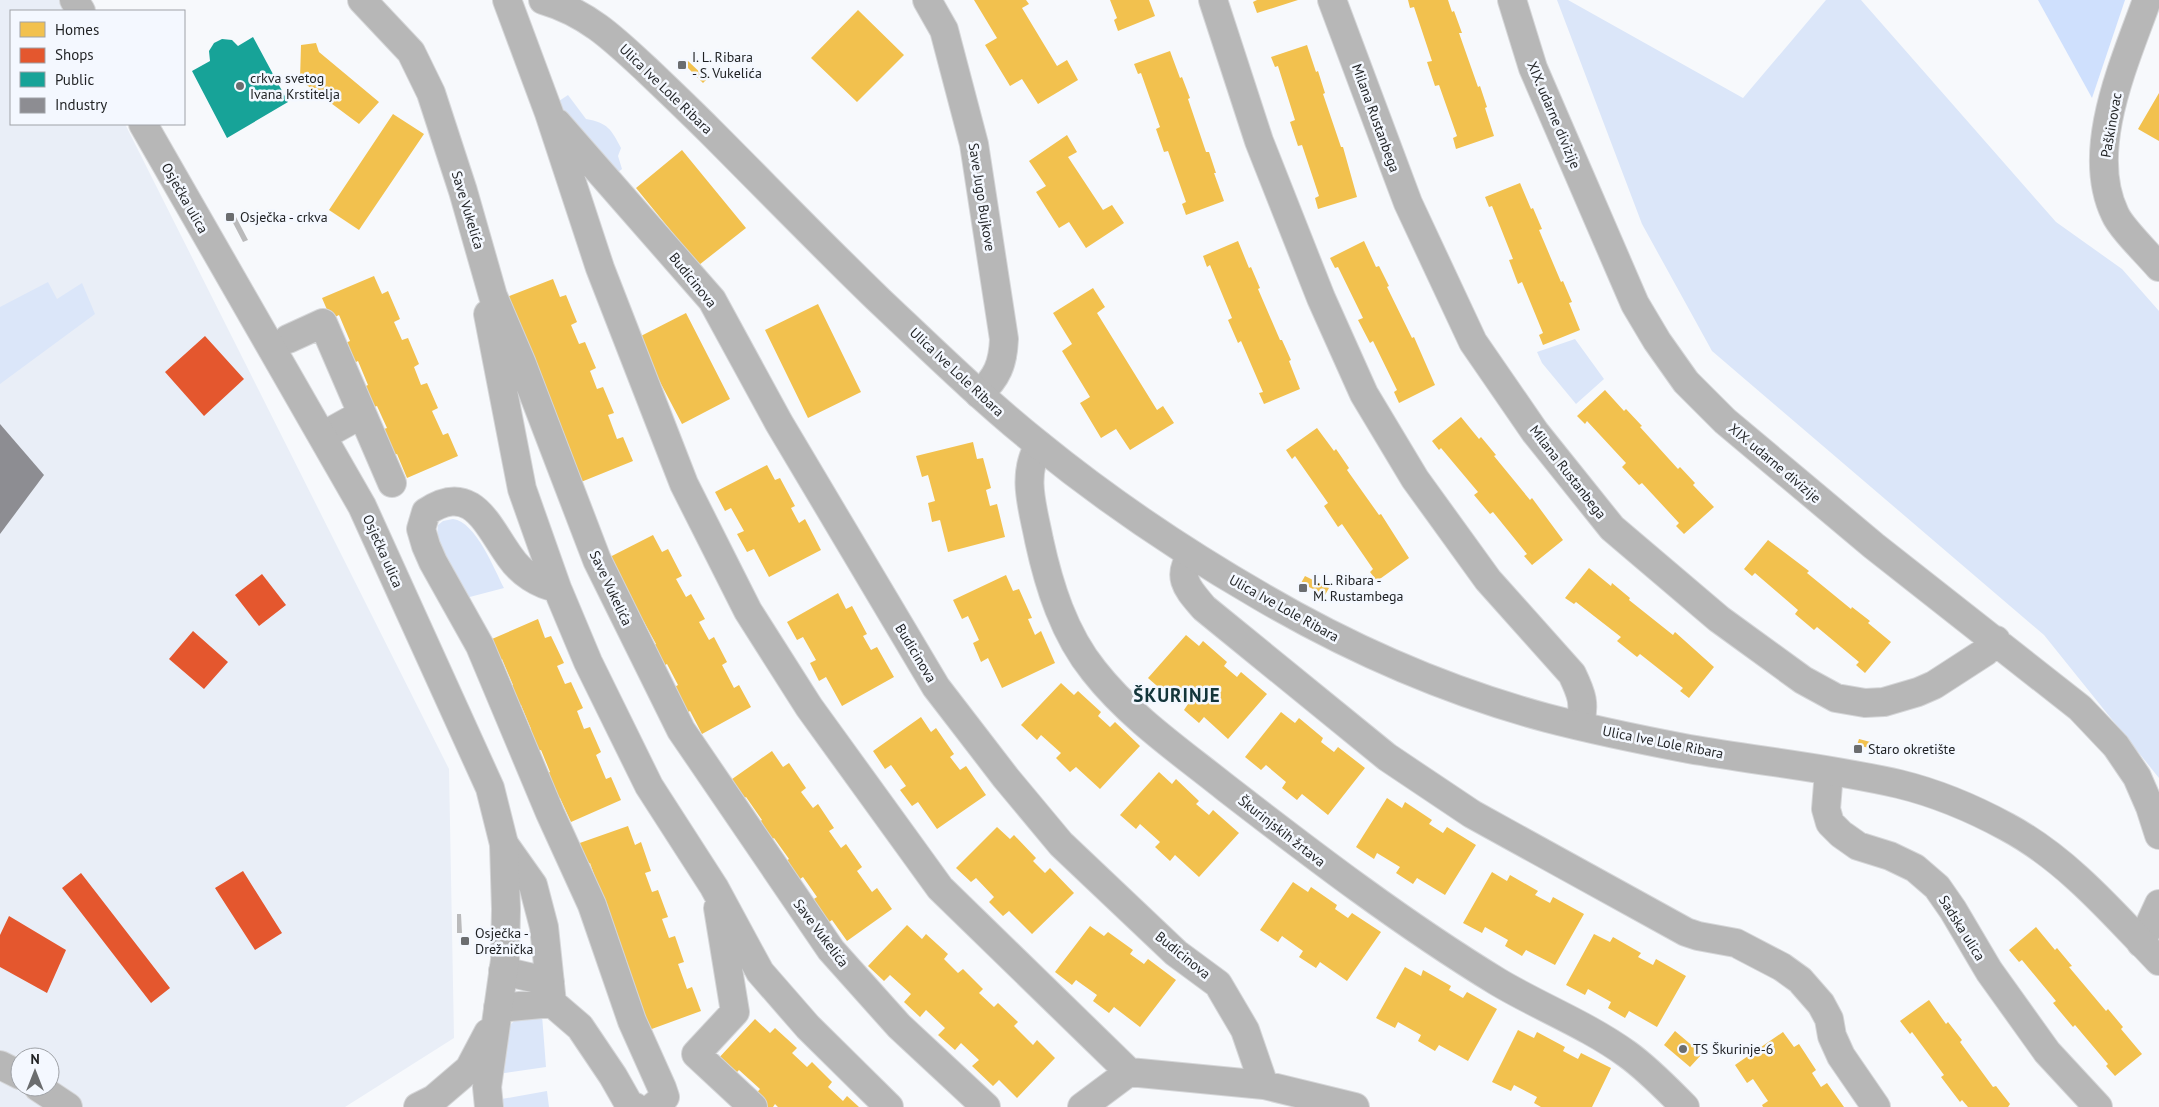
<svg xmlns="http://www.w3.org/2000/svg" width="2159" height="1107" font-family="'PT Sans',sans-serif">
	<rect width="100%" height="100%" fill="#f7f9fc"/>
	<path fill="#e9eef7" fill-rule="evenodd" d="M0,0H62L68,11H11V124H125L449,769L454,1038L345,1107H0ZM20,1057H50V1087H20Z"/>
	<path fill="#dbe6f9" d="M1557,0H1568L1743,98L1826,0H1861L2056,222L2122,269L2159,311V778L2044,635L1712,351L1642,224Z
		M568,95L586,119C608,123 611,129 621,148L618,156L622,169L611,178L556,103Z
		M48,282L57,299L82,283L95,314L0,384V307Z
		M1575,339L1604,379L1576,404L1542,363L1537,352Z
		M453,519C476,522 494,569 504,588L462,599C452,576 434,550 438,525L443,521Z
		M542,1015L546,1067L498,1074L507,1032L511,1024L518,1017Z
		M547,1091L549,1107H497L496,1100Z"/>
	<path fill="#cfe0fd" d="M2038,0H2125L2092,98Z"/>
	<path fill="#f2c14e" d="M974,0H1026L1029,4L1022,8L1057,66L1067,60L1078,80L1038,104L1022,79L1010,86L985,45L997,38Z
		M1110,0H1149L1155,16L1118,31L1114,20L1117,18Z
		M1257,0H1298L1257,13L1253,2Z
		M1408,0H1448L1452,12L1454,11L1462,33H1459L1478,87L1480,86L1487,107L1485,108L1494,136L1456,149L1453,138L1457,136L1439,85L1435,86L1427,62L1432,61L1414,7L1410,8Z
		M858,10L904,55L857,102L811,58Z
		M316,43L319,52L379,102L359,124L300,80L301,45Z
		M1307,45L1316,72L1318,71L1325,93L1323,94L1341,147H1343L1357,197L1318,209L1315,198L1319,196L1302,145L1298,146L1290,122L1295,120L1278,66L1275,67L1271,57Z
		M1170,51L1180,78L1182,77L1190,98L1188,99L1206,152H1209L1216,173H1214L1224,201L1186,215L1182,204L1186,202L1168,151L1164,152L1156,129L1160,127L1141,73L1138,74L1134,64Z
		M688,61L707,79L703,83L684,64Z
		M2159,93V141L2138,129Z
		M393,114L424,134L359,230L329,210Z
		M1067,135L1077,152L1068,157L1103,210L1112,205L1124,223L1086,248L1069,222L1059,228L1036,192L1046,186L1029,161Z
		M682,150L746,228L699,265L636,188Z
		M1520,183L1531,209L1533,208L1542,229L1539,230L1561,282L1563,281L1572,302L1569,303L1580,330L1543,345L1539,335L1543,333L1522,282L1518,284L1509,260L1513,259L1492,206L1489,207L1485,197Z
		M1238,241L1249,268L1251,267L1260,288L1258,289L1280,340H1282L1291,360L1289,361L1300,389L1264,404L1259,393L1263,392L1241,341L1238,343L1228,320L1232,318L1210,265L1207,267L1203,256Z
		M1364,241L1376,267L1379,266L1389,286L1387,287L1412,338L1414,337L1435,385L1399,403L1394,392L1397,390L1373,341L1370,343L1358,320L1363,318L1338,267L1335,268L1330,258Z
		M374,276L382,294L388,291L400,319L394,322L402,340L408,338L419,364L414,367L421,385L427,383L438,408L432,411L443,435L448,433L458,456L407,478L397,454L389,457L378,431L387,428L377,406L368,409L359,389L368,385L358,361L350,365L341,345L350,341L339,315L331,319L322,298Z
		M553,279L560,297L566,295L577,322L571,325L579,344L585,342L596,368L590,371L597,389L603,387L614,413L608,415L617,439L623,437L633,461L581,482L499,300Z
		M1093,288L1105,307L1097,313L1157,410L1163,406L1174,423L1130,450L1116,429L1101,438L1080,403L1090,397L1062,351L1072,344L1053,313Z
		M818,304L861,392L808,418L765,330Z
		M686,313L730,399L682,424L637,338Z
		M1605,390L1624,411L1626,409L1642,426L1640,427L1678,469L1680,467L1695,483L1693,485L1714,507L1684,534L1676,526L1679,523L1642,483L1639,485L1622,467L1626,463L1587,421L1585,424L1577,416Z
		M1461,417L1479,439L1481,437L1496,455L1494,456L1530,500L1532,498L1563,540L1532,565L1524,556L1527,554L1493,512L1490,514L1474,495L1478,492L1441,448L1439,450L1432,441Z
		M1317,428L1334,451L1336,449L1349,468L1347,470L1379,515L1381,514L1409,558L1377,581L1370,572L1373,569L1342,524L1338,527L1324,506L1328,503L1295,456L1292,459L1286,450Z
		M973,442L977,459L983,458L991,488L986,490L990,506L997,504L1005,537L948,552L940,520L932,522L928,503L935,501L928,475L922,477L916,456Z
		M767,465L775,480L780,478L795,506L791,508L799,523L805,519L821,550L769,577L754,549L747,552L737,534L744,531L731,508L725,511L715,492Z
		M653,535L662,552L668,549L682,576L676,579L686,597L691,594L705,619L699,622L709,640L714,637L727,662L722,665L734,688L739,685L751,707L702,734L690,711L683,715L669,690L678,685L667,664L658,669L647,649L656,644L644,622L636,626L625,607L634,602L621,577L602,561Z
		M1768,540L1809,571L1807,573L1851,609L1852,607L1870,621L1868,623L1891,642L1865,673L1856,665L1859,662L1817,627L1814,630L1795,614L1798,610L1755,573L1752,576L1744,569Z
		M1589,568L1611,586L1612,583L1630,598L1629,600L1673,635L1675,632L1714,667L1689,698L1680,691L1683,688L1640,654L1637,657L1617,641L1621,637L1576,602L1574,604L1565,598Z
		M1006,575L1013,591L1019,589L1032,618L1028,619L1035,635L1041,631L1055,663L1002,688L988,658L981,662L973,643L979,640L968,616L962,619L953,600Z
		M1305,576L1329,588L1325,595L1301,583Z
		M838,593L846,609L852,606L867,634L863,636L871,650L877,647L894,677L842,706L826,677L819,681L810,663L816,660L803,637L797,640L787,622Z
		M538,619L545,638L551,636L564,663L557,666L565,684L571,682L583,708L577,711L584,729L590,727L601,752L596,755L606,779L611,777L621,800L571,822L560,798L552,802L541,775L550,772L541,750L531,753L523,733L531,729L521,705L513,709L505,689L513,685L502,659L494,663L485,642Z
		M1186,635L1199,646L1203,641L1227,662L1224,666L1237,677L1241,672L1267,694L1228,739L1204,717L1199,723L1184,710L1188,704L1168,687L1164,692L1148,678Z
		M1061,683L1074,695L1078,691L1101,712L1098,716L1110,727L1115,722L1140,746L1100,789L1076,767L1070,772L1056,758L1061,753L1041,735L1037,740L1021,725Z
		M1281,712L1295,723L1299,718L1323,738L1321,742L1334,752L1338,747L1365,768L1328,815L1302,794L1297,800L1282,788L1286,782L1266,765L1261,770L1245,757Z
		M921,717L931,732L936,728L954,754L950,757L960,770L966,766L986,795L937,829L918,802L912,806L900,790L906,786L891,765L885,769L873,751Z
		M1859,739L1882,745L1881,751L1857,745Z
		M772,751L783,767L789,763L806,788L801,792L813,808L818,804L834,828L829,831L841,848L846,844L862,867L857,871L872,892L877,888L892,909L847,941L832,920L825,925L809,902L817,897L803,877L794,883L781,864L789,859L774,838L767,843L754,825L762,820L746,797L738,802L725,784Z
		M1159,772L1172,784L1176,779L1199,801L1196,804L1209,815L1213,810L1239,833L1199,877L1175,855L1170,861L1155,847L1160,842L1140,824L1136,829L1120,815Z
		M1387,798L1402,808L1405,802L1432,820L1429,824L1443,833L1447,827L1476,845L1445,895L1417,878L1413,884L1396,873L1400,867L1377,853L1374,859L1356,847Z
		M628,826L635,845L641,842L651,871L645,873L652,892L658,890L668,917L662,919L669,938L675,936L684,962L678,964L687,989L692,987L701,1011L649,1030L590,863L582,866L574,845Z
		M997,827L1010,839L1014,835L1036,858L1033,861L1045,873L1050,868L1074,893L1032,934L1009,911L1003,916L989,902L994,897L976,878L971,882L956,868Z
		M1492,872L1507,881L1510,875L1538,891L1535,895L1550,903L1553,897L1584,914L1555,965L1526,950L1522,956L1505,946L1508,940L1485,927L1482,933L1463,923Z
		M1293,882L1308,892L1311,887L1337,905L1335,909L1348,918L1352,913L1381,932L1347,981L1320,962L1316,968L1299,957L1303,951L1282,936L1278,942L1260,930Z
		M907,925L922,939L926,934L948,954L944,959L958,973L963,969L983,989L979,993L994,1007L998,1003L1018,1022L1014,1026L1033,1045L1037,1040L1055,1058L1017,1098L999,1080L993,1086L972,1066L979,1060L961,1043L955,1050L938,1035L945,1028L926,1010L920,1017L904,1002L911,994L890,975L884,981L868,966Z
		M1090,926L1104,936L1108,932L1133,950L1130,954L1144,964L1148,959L1176,980L1140,1027L1114,1007L1109,1013L1093,1001L1097,995L1076,980L1072,985L1055,972Z
		M2036,927L2055,950L2057,948L2072,966L2069,967L2106,1011L2108,1009L2123,1027L2121,1029L2142,1054L2115,1076L2106,1066L2108,1064L2075,1025L2073,1027L2053,1003L2056,1001L2022,960L2019,962L2009,950Z
		M1594,934L1610,942L1613,937L1641,953L1638,957L1653,965L1656,959L1686,976L1657,1027L1629,1011L1625,1018L1608,1008L1611,1002L1588,989L1585,995L1566,985Z
		M1405,967L1421,976L1423,970L1451,986L1449,990L1463,998L1467,992L1497,1009L1468,1061L1439,1045L1435,1051L1418,1041L1421,1035L1398,1022L1395,1028L1376,1018Z
		M1929,1000L1946,1024L1948,1022L1962,1040L1960,1042L1993,1087L1996,1086L2010,1104L2008,1107H1968L1962,1100L1960,1102L1941,1077L1944,1075L1912,1032L1910,1034L1900,1021Z
		M755,1019L770,1033L775,1028L797,1048L792,1053L807,1067L812,1062L832,1082L828,1087L843,1101L847,1096L859,1107H778L775,1104L773,1107H765L754,1096L760,1089L739,1070L733,1076L716,1061Z
		M1518,1030L1534,1038L1537,1032L1565,1047L1563,1051L1578,1059L1581,1053L1611,1068L1592,1107H1541L1534,1103L1537,1097L1514,1085L1511,1091L1492,1082Z
		M1675,1031L1702,1054L1690,1067L1664,1045Z
		M1783,1032L1794,1047L1799,1044L1816,1070L1812,1073L1821,1087L1827,1083L1844,1107H1763L1762,1105L1768,1101L1753,1079L1747,1083L1735,1065Z"/>
	<path fill="#e4572e" d="M205,336L244,379L204,416L165,372Z
		M262,574L286,605L259,626L235,595Z
		M193,631L228,662L204,689L169,659Z
		M243,871L282,933L255,950L215,888Z
		M81,873L170,988L151,1003L62,888Z
		M9,916L66,950L47,993L0,967V935Z"/>
	<path fill="#17a398" d="M253,37L288,102L227,138L192,71L210,61L209,51L214,43L222,39L232,40L238,46Z"/>
	<path fill="#8d8d92" d="M0,424L44,475L0,534Z"/>
	<path fill="#bababb" d="M236,217L248,240L243,242L231,219Z
		M457,914H461L462,933H457Z"/>
	<g fill="none" stroke-linecap="round" stroke-linejoin="round">
		<g stroke="#d5d6d8" stroke-width="30">
			<path id="minor" d="M362,0L411,52L431,93L463,191L493,296L522,364L597,560L681,730L831,950L899,1026L986,1107
				M507,0L549,113L600,268L684,484L748,611L809,707L940,888L1129,1072L1264,1085L1355,1107
				M927,0L944,30L974,144L1004,339C1003,364 997,378 979,394
				M1213,0L1259,141L1321,298L1364,394L1415,479L1488,580L1572,674C1582,695 1585,703 1580,725
				M1332,0L1408,203L1473,342L1535,432L1612,528L1719,619L1803,680L1836,698L1865,703L1884,702L1918,692L1934,685L1985,652L1996,640
				M1512,0L1533,68L1635,304L1657,341L1686,382L1725,421L1874,546L2080,708L2116,746L2137,777L2150,807L2159,835
				M2147,0C2125,62 2084,150 2115,214C2121,228 2148,254 2159,267
				M557,123L712,300L779,423L936,687L1006,778L1061,844L1176,953L1218,984L1245,1030L1264,1085
				M488,314L522,489L557,588L588,662L649,786L714,887L760,972L808,1027L889,1107
				M288,339L323,323L392,483
				M335,429L362,414
				M1039,445C1021,476 1033,508 1039,540C1049,586 1064,634 1094,671C1130,717 1181,752 1226,788C1314,856 1403,924 1498,982C1540,1007 1587,1025 1627,1054C1648,1069 1666,1088 1685,1107
				M1192,555C1175,578 1189,590 1204,608L1387,757L1472,814L1686,932L1698,936L1736,943L1782,967L1800,980L1821,1004L1829,1019L1832,1036L1841,1056L1876,1107
				M557,588C538,584 521,573 510,557C487,525 472,481 426,512L421,529L426,546L433,562L480,646L550,813L592,905L632,1021L662,1088L665,1097L653,1107
				M1829,772L1826,809L1830,823L1841,834L1858,846L1890,856L1915,868L1937,887L1953,910L1989,971L2047,1052L2098,1107
				M504,844L533,885L544,927L552,1003L580,1027L613,1076L630,1106L635,1107
				M718,908L735,1012L696,1054L753,1107
				M2141,943L2159,904
				M503,971L550,982
				M498,1008L552,1003
				M0,1065L20,1075
				M38,1087L68,1107
				M1082,1107L1129,1072"/>
		</g>
		<g stroke="#d5d6d8" stroke-width="30">
			<path id="tertiary" d="M74,0L81,11
				M543,0C587,13 613,38 646,69C667,89 688,109 709,130C766,187 822,245 880,301C932,350 983,400 1038,444C1108,501 1184,552 1262,597C1351,649 1447,691 1547,718C1593,730 1642,740 1689,749C1759,761 1830,768 1899,784C1936,793 1974,809 2007,827C2067,859 2113,913 2159,961
				M143,124L362,506L490,788L504,844L506,909L505,960L487,1087L489,1107
				M418,1107L434,1099L469,1069L488,1033"/>
		</g>
		<use href="#minor" stroke="#b7b7b7" stroke-width="28"/>
		<use href="#tertiary" stroke="#b7b7b7" stroke-width="28"/>
	</g>
	<g fill="#6b6d6f" stroke="#f4f8ff" stroke-width="2">
		<rect x="677" y="60" width="10" height="10" rx="2.5"/>
		<circle cx="240" cy="86" r="5"/>
		<rect x="225" y="212" width="10" height="10" rx="2.5"/>
		<rect x="1298" y="583" width="10" height="10" rx="2.5"/>
		<rect x="1853" y="744" width="10" height="10" rx="2.5"/>
		<rect x="460" y="936" width="10" height="10" rx="2.5"/>
		<circle cx="1683" cy="1049" r="5"/>
	</g>
	<g text-anchor="middle" dominant-baseline="central" stroke-width="5" stroke-linejoin="round" paint-order="stroke">
		<g font-size="14" fill="#1f2123" stroke="#f4f8ff" text-anchor="start">
			<text x="692" y="57">I. L. Ribara<tspan x="692" dy="16">- S. Vukelića</tspan></text>
			<text x="250" y="78">crkva svetog<tspan x="250" dy="16">Ivana Krstitelja</tspan></text>
			<text x="240" y="217">Osječka - crkva</text>
			<text x="1313" y="580">I. L. Ribara -<tspan x="1313" dy="16">M. Rustambega</tspan></text>
			<text x="1868" y="749">Staro okretište</text>
			<text x="475" y="933">Osječka -<tspan x="475" dy="16">Drežnička</tspan></text>
			<text x="1693" y="1049">TS Škurinje-6</text>
		</g>
		<g font-size="14" fill="#1f2123" stroke="#f4f8ff">
			<text transform="translate(666 89) rotate(44)">Ulica Ive Lole Ribara</text>
			<text transform="translate(1554 115) rotate(67)">XIX. udarne divizije</text>
			<text transform="translate(1376 118) rotate(70)">Milana Rustanbega</text>
			<text transform="translate(2111 125) rotate(-80)">Paškinovac</text>
			<text transform="translate(982 197) rotate(81)">Save Jugo Bujkove</text>
			<text transform="translate(185 198) rotate(60)">Osječka ulica</text>
			<text transform="translate(468 210) rotate(73)">Save Vukelića</text>
			<text transform="translate(693 280) rotate(51)">Budicinova</text>
			<text transform="translate(957 372) rotate(43)">Ulica Ive Lole Ribara</text>
			<text transform="translate(1775 463) rotate(40)">XIX. udarne divizije</text>
			<text transform="translate(1568 472) rotate(52)">Milana Rustanbega</text>
			<text transform="translate(383 551) rotate(66)">Osječka ulica</text>
			<text transform="translate(611 588) rotate(65)">Save Vukelića</text>
			<text transform="translate(1284 608) rotate(29)">Ulica Ive Lole Ribara</text>
			<text transform="translate(916 653) rotate(59)">Budicinova</text>
			<text transform="translate(1663 742) rotate(11)">Ulica Ive Lole Ribara</text>
			<text transform="translate(1282 831) rotate(38)">Škurinjskih žrtava</text>
			<text transform="translate(1962 928) rotate(58)">Sadska ulica</text>
			<text transform="translate(821 933) rotate(53)">Save Vukelića</text>
			<text transform="translate(1183 955) rotate(39)">Budicinova</text>
		</g>
		<g font-size="19" font-weight="bold" letter-spacing="1" fill="#13353a" stroke="#f4f8ff">
			<text x="1177" y="695">ŠKURINJE</text>
		</g>
	</g>
	<rect x="10" y="10" width="175" height="115" fill="#f4f8ff" stroke="#9fa2a7"/>
	<rect x="20" y="22" width="25" height="15" fill="#f2c14e" stroke="#9fa2a7"/>
	<text x="55" y="35" font-size="15" fill="#1f2123">Homes</text>
	<rect x="20" y="48" width="25" height="15" fill="#e4572e" stroke="#9fa2a7"/>
	<text x="55" y="60" font-size="15" fill="#1f2123">Shops</text>
	<rect x="20" y="72" width="25" height="15" fill="#17a398" stroke="#9fa2a7"/>
	<text x="55" y="85" font-size="15" fill="#1f2123">Public</text>
	<rect x="20" y="98" width="25" height="15" fill="#8d8d92" stroke="#9fa2a7"/>
	<text x="55" y="110" font-size="15" fill="#1f2123">Industry</text>
	<g transform="translate(35 1072)"><circle r="24" fill="#f4f8ff" stroke="#9fa2a7"/>
	<path d="M0-4L9 19L0 12L-9 19Z" fill="#6b6d6f"/>
	<text y="-8" font-size="14" font-weight="bold" text-anchor="middle" fill="#1f2123">N</text>
	</g>
</svg>
